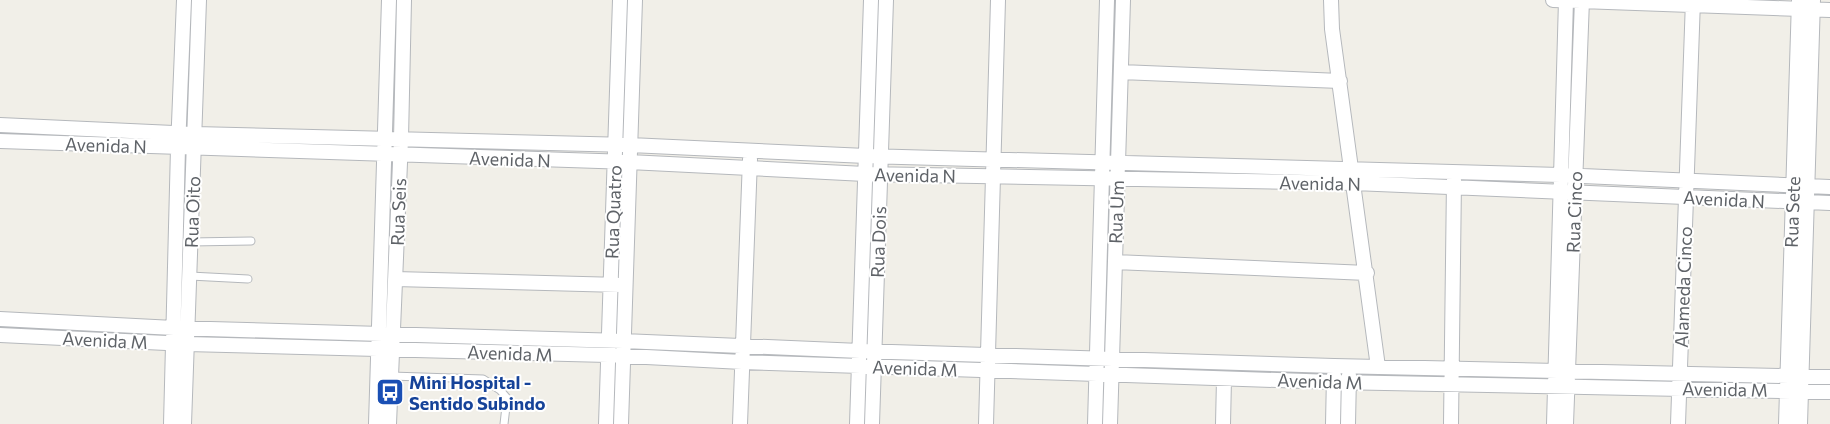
<svg xmlns="http://www.w3.org/2000/svg" width="1830" height="424" font-family="Commissioner,sans-serif">
	<rect width="100%" height="100%" fill="#f1efe8"/>
	<g fill="none" stroke-linecap="round" stroke-linejoin="round">
		<g stroke="#b5b8bc" stroke-width="9">
			<path id="service" d="M191,242L251,241
				M190,276L248,279
				M391,376L483,379L500,390L507,398L504,424"/>
		</g>
		<g stroke="#b5b8bc" stroke-width="16">
			<path id="minor" d="M1331,0L1332,29L1378,367
				M1553,0L1830,10
				M1121,72L1340,81
				M0,125L195,134L630,145L866,156L1560,175L1830,187
				M0,141L629,162L865,174L1354,183L1830,203
				M1115,262L1367,273
				M395,279L620,285
				M0,319L174,328L623,341L860,351L1334,366L1830,377
				M0,335L187,344L608,355L742,362L1334,382L1830,392
				M171,424L178,148L184,0
				M184,424L199,0
				M376,424L389,0
				M389,424L401,139L404,0
				M606,424L620,0
				M621,424L635,0
				M740,424L750,159
				M857,424L871,0
				M872,424L886,0
				M986,424L998,0
				M1095,424L1107,0
				M1110,424L1123,0
				M1223,424L1224,379
				M1333,424L1334,375
				M1348,424L1349,375
				M1451,424L1454,180
				M1554,424L1566,0
				M1566,424L1582,0
				M1678,424L1693,0
				M1786,424L1799,0
				M1800,424L1813,0"/>
		</g>
		<use href="#service" stroke="#fff" stroke-width="7"/>
		<use href="#minor" stroke="#fff" stroke-width="14"/>
	</g>
	<defs>
		<g id="bus-square" transform="scale(1.4375)"><rect x="-9" y="-9" width="18" height="18" rx="4" fill="#1a4fb4" stroke="#fff"/><path d="M-5-6H5V4H4V6H2V4H-2V6H-4V4H-5ZM-3.5-4V0h7V-4ZM-3.5 1.2v1.5H-2V1.2ZM2 1.2v1.5H3.5V1.2Z" fill="#fff"/></g>
	</defs>
	<g fill-rule="evenodd">
		<use href="#bus-square" x="390" y="392"/>
	</g>
	<g text-anchor="middle" dominant-baseline="central" stroke-width="4" stroke-linejoin="round" paint-order="stroke">
		<g font-size="18" fill="#5f6368" stroke="#fff">
			<text transform="translate(106 145) rotate(2)">Avenida N</text>
			<text transform="translate(510 159) rotate(2)">Avenida N</text>
			<text transform="translate(915 175) rotate(1)">Avenida N</text>
			<text transform="translate(1320 183) rotate(1)">Avenida N</text>
			<text transform="translate(1724 199) rotate(3)">Avenida N</text>
			<text transform="translate(192 212) rotate(-88)">Rua Oito</text>
			<text transform="translate(398 212) rotate(-88)">Rua Seis</text>
			<text transform="translate(613 212) rotate(-88)">Rua Quatro</text>
			<text transform="translate(1116 212) rotate(-88)">Rua Um</text>
			<text transform="translate(1574 212) rotate(-88)">Rua Cinco</text>
			<text transform="translate(1792 212) rotate(-88)">Rua Sete</text>
			<text transform="translate(878 242) rotate(-88)">Rua Dois</text>
			<text transform="translate(1683 287) rotate(-88)">Alameda Cinco</text>
			<text transform="translate(105 340) rotate(3)">Avenida M</text>
			<text transform="translate(510 353) rotate(2)">Avenida M</text>
			<text transform="translate(915 368) rotate(2)">Avenida M</text>
			<text transform="translate(1320 381) rotate(2)">Avenida M</text>
			<text transform="translate(1725 389) rotate(1)">Avenida M</text>
		</g>
		<g font-size="18" font-weight="bold" fill="#164399" stroke="#fff" text-anchor="start">
			<text x="409" y="382">Mini Hospital -<tspan x="409" dy="21">Sentido Subindo</tspan></text>
		</g>
	</g>
</svg>
